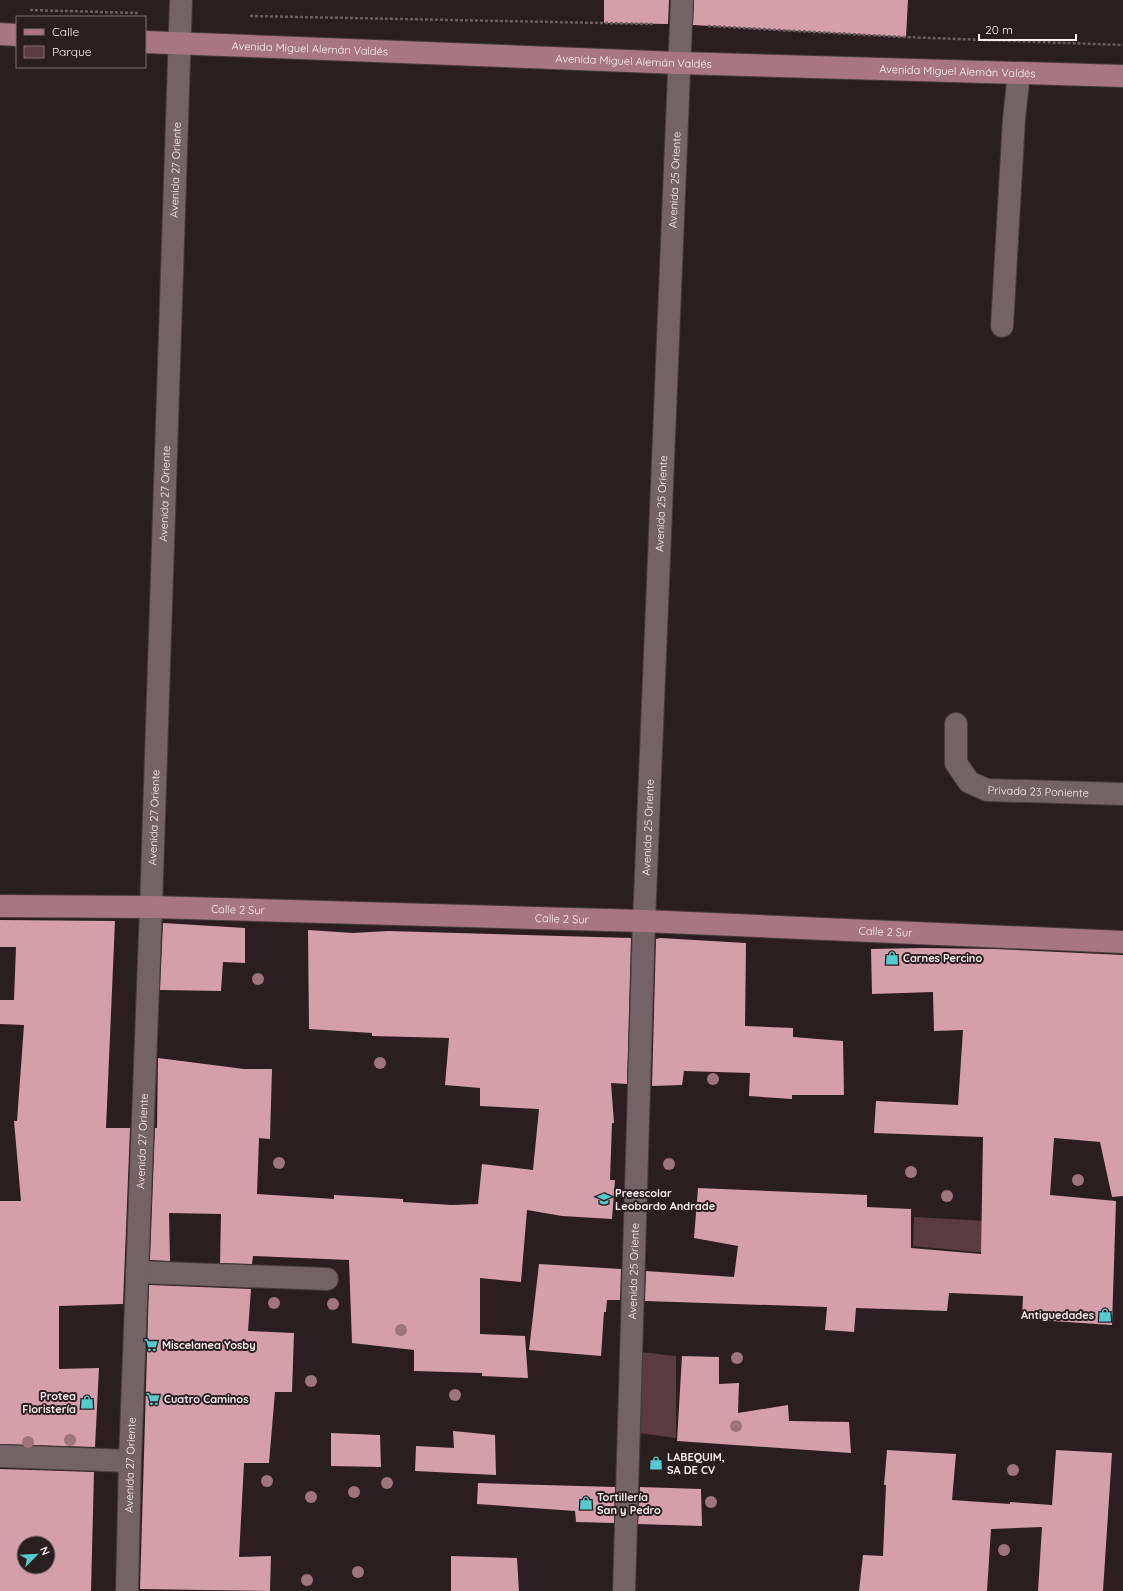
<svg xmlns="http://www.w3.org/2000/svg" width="1123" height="1591" font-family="Quicksand,sans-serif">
	<rect width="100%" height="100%" fill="#2b1e21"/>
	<path fill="#5b3b42" d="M914,1217L986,1221V1253L913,1246Z
		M640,1352L676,1356V1438L639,1433Z"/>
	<path fill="#d49eaa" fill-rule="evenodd" d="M604,0H669L668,24L604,23Z
		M694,0H908L906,37L693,25Z
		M0,920L115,921L106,1128H130L123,1304L59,1306V1369L99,1368L95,1447L0,1444V1201H21L14,1121H17L24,1025L0,1024V1000H14L16,947H0Z
		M163,923L245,928V963L223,962L221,991L160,990Z
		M308,930L353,933L388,931L631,938L627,1084L611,1083L614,1123H612L610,1180H615L612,1219L562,1216L527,1210L521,1282L480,1278V1334L525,1336L528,1378L482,1376V1373L414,1371V1350L352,1343L349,1260L253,1256L252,1264L220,1263L221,1214L169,1213L170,1261L150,1260L155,1128H157L158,1058L244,1069H272L270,1139L259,1138L257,1194L334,1199V1195L403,1199V1202L452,1205L478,1204L482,1164L533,1170L539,1109L480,1106V1088L445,1085L449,1038L372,1036V1033L309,1029Z
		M660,938L746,943L745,1026L793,1028V1037L843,1041L844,1095H792V1099L749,1096L750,1073L684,1071L682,1085L652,1086L656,939Z
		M923,948L994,949L1123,955V1196L1112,1197L1100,1142L1054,1138L1050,1195L1116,1201L1112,1325L1022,1319L1023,1296L949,1293L947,1311L856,1308L854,1332L825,1330L827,1307L645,1301L646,1271L734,1277L738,1246L694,1238L698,1188L867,1195V1207L911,1209V1248L981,1254L983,1137L874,1133L876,1101L958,1105L963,1030L934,1031L933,992L872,994L871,949Z
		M539,1264L621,1269L620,1300H607L606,1312H604L601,1356L529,1350Z
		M149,1285L251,1289L248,1331L294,1333L292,1392H275L269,1463H244L239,1557L271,1556L270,1591L140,1589Z
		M682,1356L719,1357V1384L739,1383L738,1413L788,1405L789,1421L849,1422L851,1453L677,1441Z
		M453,1431L495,1435L496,1475L415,1471L416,1446L454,1448Z
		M331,1433L380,1435L381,1467L331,1466Z
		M887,1450L956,1454L952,1500L1010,1504V1502L1052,1505L1056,1450L1112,1453L1103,1591H1038L1042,1527L991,1529L987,1591H859L863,1555L883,1556L886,1485H884Z
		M0,1469L94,1472L91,1591H0ZM24,1543H48V1567H24Z
		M478,1483L615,1487L614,1523L576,1522L575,1511L477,1504Z
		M640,1487L701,1489L702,1526L638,1524Z
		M451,1556L517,1558L519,1591H451Z"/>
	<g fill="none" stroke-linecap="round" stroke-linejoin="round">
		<g stroke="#463b3d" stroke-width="24">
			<g id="minor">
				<path d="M1002,326L1014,119L1019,73"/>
				<path id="s1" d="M956,724V763L969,782L987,790L1123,794"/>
				<path d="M137,1272L327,1279"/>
				<path d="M0,1456L130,1461"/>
				<path id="s2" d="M127,1591L130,1461L151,907L181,0"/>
				<path id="s3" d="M624,1591L644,921L682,0"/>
			</g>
		</g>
		<g stroke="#463b3d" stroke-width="24">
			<g id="major">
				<path d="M0,34L17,35"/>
				<path id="s4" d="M145,42L679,63L1123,76"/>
				<path id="s5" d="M0,906L151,907L644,921L1123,942"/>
			</g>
		</g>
		<path stroke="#6a5e61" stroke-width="2.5" stroke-dasharray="3 2" stroke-linecap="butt" d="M30,10L139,13
			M250,16L653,24
			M708,26L903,37L1123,45"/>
		<use href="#minor" stroke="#736266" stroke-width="22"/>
		<use href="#major" stroke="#a87682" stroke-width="22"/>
	</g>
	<g fill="#9e747d">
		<circle cx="258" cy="979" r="6"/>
		<circle cx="380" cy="1063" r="6"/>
		<circle cx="713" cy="1079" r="6"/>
		<circle cx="279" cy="1163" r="6"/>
		<circle cx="669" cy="1164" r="6"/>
		<circle cx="911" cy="1172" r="6"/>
		<circle cx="1078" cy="1180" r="6"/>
		<circle cx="947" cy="1196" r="6"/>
		<circle cx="274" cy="1303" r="6"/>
		<circle cx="333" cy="1304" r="6"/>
		<circle cx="401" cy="1330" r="6"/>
		<circle cx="737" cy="1358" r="6"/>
		<circle cx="311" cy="1381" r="6"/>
		<circle cx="455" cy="1395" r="6"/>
		<circle cx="736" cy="1426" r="6"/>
		<circle cx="70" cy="1440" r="6"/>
		<circle cx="28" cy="1442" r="6"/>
		<circle cx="1013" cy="1470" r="6"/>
		<circle cx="267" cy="1481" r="6"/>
		<circle cx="387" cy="1483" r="6"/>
		<circle cx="354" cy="1492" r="6"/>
		<circle cx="311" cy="1497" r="6"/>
		<circle cx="711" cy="1502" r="6"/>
		<circle cx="1004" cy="1550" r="6"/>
		<circle cx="358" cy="1572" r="6"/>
		<circle cx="307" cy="1580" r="6"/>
	</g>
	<defs>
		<g id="shop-bare" transform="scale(1.08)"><path d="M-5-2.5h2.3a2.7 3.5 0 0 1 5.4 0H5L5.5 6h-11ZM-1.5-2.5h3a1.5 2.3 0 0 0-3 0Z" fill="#52cdcf" stroke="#2b1e21" stroke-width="2.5" paint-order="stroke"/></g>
		<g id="school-bare" transform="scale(1.08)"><path d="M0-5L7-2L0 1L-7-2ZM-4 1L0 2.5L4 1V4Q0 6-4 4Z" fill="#52cdcf" stroke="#2b1e21" stroke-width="2.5" paint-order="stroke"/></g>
		<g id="supermarket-bare" transform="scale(1.08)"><path d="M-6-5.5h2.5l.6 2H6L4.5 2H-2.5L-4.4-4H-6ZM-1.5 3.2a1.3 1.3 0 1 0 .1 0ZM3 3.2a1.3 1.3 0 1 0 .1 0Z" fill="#52cdcf" stroke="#2b1e21" stroke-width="2.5" paint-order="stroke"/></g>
	</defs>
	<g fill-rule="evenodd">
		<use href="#shop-bare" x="892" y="958"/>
		<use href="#school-bare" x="604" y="1199"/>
		<use href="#shop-bare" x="1105" y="1315"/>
		<use href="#supermarket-bare" x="151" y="1345"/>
		<use href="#supermarket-bare" x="153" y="1399"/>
		<use href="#shop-bare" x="87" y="1402"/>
		<use href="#shop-bare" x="656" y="1463"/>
		<use href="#shop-bare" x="586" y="1503"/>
	</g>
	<g text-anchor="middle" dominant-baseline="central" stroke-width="4" stroke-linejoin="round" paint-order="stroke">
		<g font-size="11" fill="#faf0f2" stroke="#2b1e21">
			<text stroke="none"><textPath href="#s4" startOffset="165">Avenida Miguel Alemán Valdés</textPath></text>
			<text stroke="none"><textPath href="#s4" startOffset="489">Avenida Miguel Alemán Valdés</textPath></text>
			<text stroke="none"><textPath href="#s4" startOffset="813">Avenida Miguel Alemán Valdés</textPath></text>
			<text stroke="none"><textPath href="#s2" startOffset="1422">Avenida 27 Oriente</textPath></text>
			<text stroke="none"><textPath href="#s3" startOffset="1412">Avenida 25 Oriente</textPath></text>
			<text stroke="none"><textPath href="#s2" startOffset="1098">Avenida 27 Oriente</textPath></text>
			<text stroke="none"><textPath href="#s3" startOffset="1088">Avenida 25 Oriente</textPath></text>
			<text stroke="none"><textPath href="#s1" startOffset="133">Privada 23 Poniente</textPath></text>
			<text stroke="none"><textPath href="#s2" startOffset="774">Avenida 27 Oriente</textPath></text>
			<text stroke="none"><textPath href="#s3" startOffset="764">Avenida 25 Oriente</textPath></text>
			<text stroke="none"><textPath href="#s5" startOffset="238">Calle 2 Sur</textPath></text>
			<text stroke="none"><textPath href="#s5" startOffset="562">Calle 2 Sur</textPath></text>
			<text stroke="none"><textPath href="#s5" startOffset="886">Calle 2 Sur</textPath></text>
			<text stroke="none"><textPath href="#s2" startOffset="450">Avenida 27 Oriente</textPath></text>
			<text stroke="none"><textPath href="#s3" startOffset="320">Avenida 25 Oriente</textPath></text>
			<text stroke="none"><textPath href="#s2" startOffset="126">Avenida 27 Oriente</textPath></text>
		</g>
		<g font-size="11" font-weight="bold" fill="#faf0f2" stroke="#2b1e21" text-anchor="start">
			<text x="903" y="958">Carnes Percino</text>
			<text x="615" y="1193">Preescolar<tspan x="615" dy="13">Leobardo Andrade</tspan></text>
			<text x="1094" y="1315" text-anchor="end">Antiguedades</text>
			<text x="162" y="1345">Miscelanea Yosby</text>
			<text x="76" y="1396" text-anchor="end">Protea<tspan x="76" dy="13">Floristería</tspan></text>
			<text x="164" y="1399">Cuatro Caminos</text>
			<text x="667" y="1457">LABEQUIM,<tspan x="667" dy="13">SA DE CV</tspan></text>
			<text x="597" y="1497">Tortillería<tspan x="597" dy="13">San y Pedro</tspan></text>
		</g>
	</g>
	<rect x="16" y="16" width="130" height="52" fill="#2b1e21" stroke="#7e7275"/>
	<rect x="24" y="29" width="20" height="6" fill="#a87682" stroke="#7e7275"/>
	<text x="52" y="36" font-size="12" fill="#faf0f2">Calle</text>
	<rect x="24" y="46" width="20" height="12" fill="#5b3b42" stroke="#7e7275"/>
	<text x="52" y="56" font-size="12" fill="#faf0f2">Parque</text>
	<g transform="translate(36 1555) rotate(66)"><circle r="19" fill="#2b1e21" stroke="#7e7275"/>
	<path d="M0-3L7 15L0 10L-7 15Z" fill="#52cdcf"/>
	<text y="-6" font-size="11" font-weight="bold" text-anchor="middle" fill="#faf0f2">N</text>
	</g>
	<path d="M979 34v6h97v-6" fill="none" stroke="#faf0f2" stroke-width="2"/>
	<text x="985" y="34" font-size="12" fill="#faf0f2" stroke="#2b1e21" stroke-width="3" paint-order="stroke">20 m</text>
</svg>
